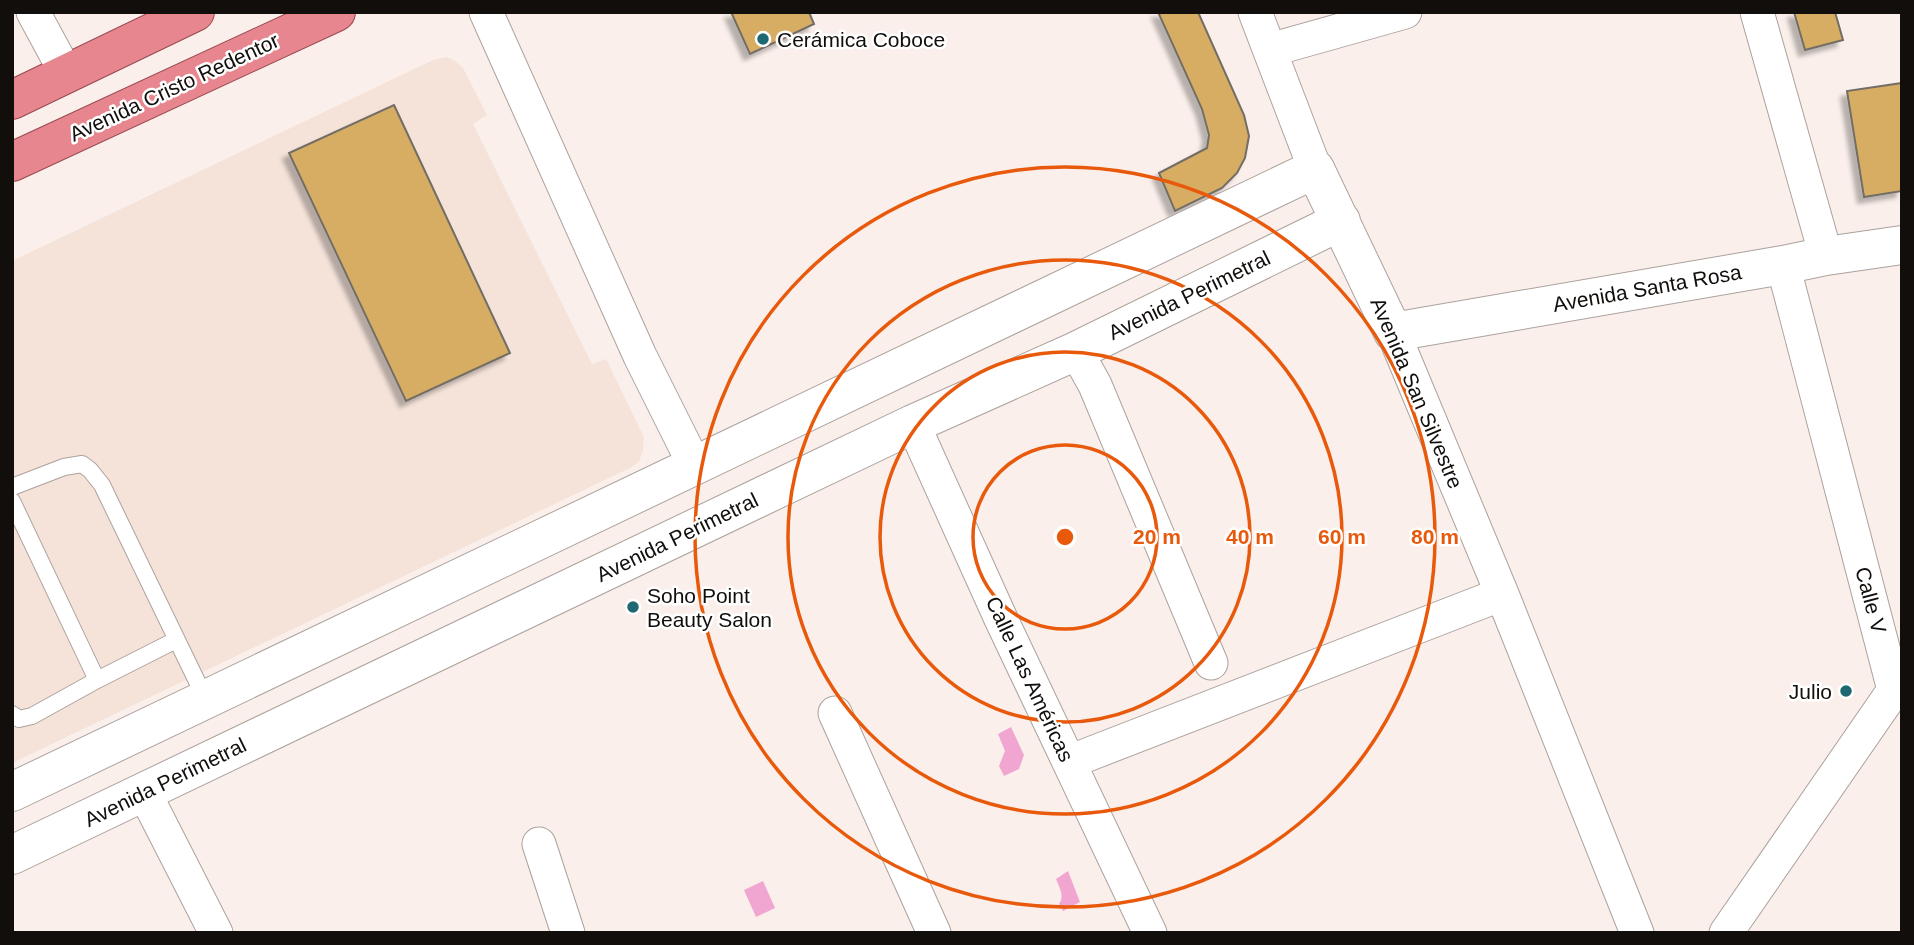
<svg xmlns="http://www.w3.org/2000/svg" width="1914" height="945" font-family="Arial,sans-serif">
	<defs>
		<filter id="shadow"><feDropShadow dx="-6" dy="6" stdDeviation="2" flood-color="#0004"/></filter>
	</defs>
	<rect width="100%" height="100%" fill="#faefea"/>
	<path fill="#f5e3da" d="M446,57L454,60L463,68L487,115L473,124L592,364L606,359L644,437L643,450L639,462L630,468L12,763V261L433,60Z"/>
	<path fill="#f1a6d2" d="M1011,727L1024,755L1019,769L1004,776L999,766L1005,751L998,734Z
		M1068,871L1080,902L1063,911L1059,904C1065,896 1059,887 1056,879Z
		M763,881L775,908L756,917L744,890Z"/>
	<path fill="#d7ad64" stroke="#726d65" stroke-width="2" filter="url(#shadow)" d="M731,12H809L814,24L750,54Z
		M1158,12H1198L1244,115L1249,136L1245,158L1237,173L1222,188L1175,211L1159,173L1207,148L1209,135L1202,109Z
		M1794,12H1835L1843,40L1805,50Z
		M1902,83V191L1864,197L1847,91Z
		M394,105L510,353L406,401L289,153Z"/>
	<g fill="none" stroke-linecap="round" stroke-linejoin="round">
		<g stroke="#aca29d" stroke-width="18">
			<path id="service" d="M12,487L64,467L82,464L90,470L102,485L206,700
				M12,501L97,680
				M12,714L19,719L32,716L97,680L176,640"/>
		</g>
		<g stroke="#aca29d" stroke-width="35">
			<path id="minor" d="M33,12L66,73
				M486,12L640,356L695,466
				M1255,12L1315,169
				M1757,12L1826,256
				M1270,50L1405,12
				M1393,332L1502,594L1637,933
				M1076,351L1095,385L1211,663
				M913,424L1001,619L1150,933
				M835,713L934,933
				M1069,762L1502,594
				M144,792L216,933
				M539,844L568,933
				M1726,933L1894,690L1783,265"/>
		</g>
		<g stroke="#aca29d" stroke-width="40">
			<path id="tertiary" d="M12,792L1315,169L1393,332L1783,265L1826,256L1902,245
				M12,855L913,424L1076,351L1341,221"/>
		</g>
		<g stroke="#98484f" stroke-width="40">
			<path id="trunk" d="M12,100L195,12
				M12,162L336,12"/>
		</g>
		<use href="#service" stroke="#fff" stroke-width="16"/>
		<use href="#minor" stroke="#fff" stroke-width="33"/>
		<use href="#tertiary" stroke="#fff" stroke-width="38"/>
		<use href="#trunk" stroke="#e7868f" stroke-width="38"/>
	</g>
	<g fill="none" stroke="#e8590c" stroke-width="3.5">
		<circle cx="1065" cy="537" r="92"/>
		<circle cx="1065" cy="537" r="185"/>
		<circle cx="1065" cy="537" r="277"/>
		<circle cx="1065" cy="537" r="370"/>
	</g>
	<g fill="#1e6873" stroke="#fff" stroke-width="2.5">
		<circle cx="763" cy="39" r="7"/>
		<circle cx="633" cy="607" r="7"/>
		<circle cx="1846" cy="691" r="7"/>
	</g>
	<g text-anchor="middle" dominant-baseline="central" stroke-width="5" stroke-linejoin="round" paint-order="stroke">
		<g font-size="21" fill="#110e0c" stroke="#fff" text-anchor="start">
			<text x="777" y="39">Cerámica Coboce</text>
			<text x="647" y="595">Soho Point<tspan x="647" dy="24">Beauty Salon</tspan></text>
			<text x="1832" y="691" text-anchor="end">Julio</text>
		</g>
		<g font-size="21" fill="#110e0c" stroke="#fff">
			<text transform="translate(174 87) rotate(-25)">Avenida Cristo Redentor</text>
			<text transform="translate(1647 288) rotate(-10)">Avenida Santa Rosa</text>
			<text transform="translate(1189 295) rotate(-26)">Avenida Perimetral</text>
			<text transform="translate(1417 393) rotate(67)">Avenida San Silvestre</text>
			<text transform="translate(677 537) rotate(-26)">Avenida Perimetral</text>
			<text transform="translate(1871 600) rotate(75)">Calle V</text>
			<text transform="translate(1030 679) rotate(65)">Calle Las Américas</text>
			<text transform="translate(165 782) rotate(-26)">Avenida Perimetral</text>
		</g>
	</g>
	<circle cx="1065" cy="537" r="10" fill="#e8590c" stroke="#fff" stroke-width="3.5"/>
	<g font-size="21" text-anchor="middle" font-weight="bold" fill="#e8590c" stroke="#fff" stroke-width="5" stroke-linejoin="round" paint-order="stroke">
		<text x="1157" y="544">20 m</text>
		<text x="1250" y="544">40 m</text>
		<text x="1342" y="544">60 m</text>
		<text x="1435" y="544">80 m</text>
	</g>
	<rect width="1914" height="945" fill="none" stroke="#110e0c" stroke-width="28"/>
</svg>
